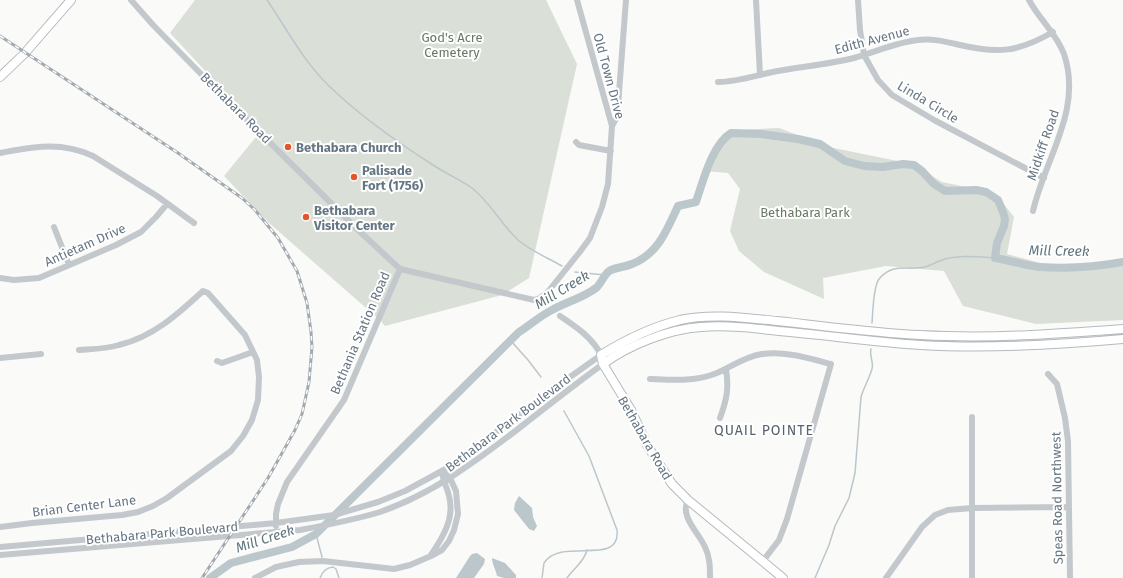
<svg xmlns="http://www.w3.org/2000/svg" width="1123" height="578" font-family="'Fira Sans',sans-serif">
	<rect width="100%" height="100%" fill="#fafaf8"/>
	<path fill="#dadfd7" d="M195,0H546L577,64L529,278L502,295L385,326L381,321L269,223L224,176L261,131L170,33Z
		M779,128L829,147L912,164L942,182L995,193L1014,217L1007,254L1059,268L1123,264V320L1036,324L963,306L944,271L886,266L823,278L824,299L764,272L739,251L730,231L740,189L728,173L703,171L717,146L733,130Z"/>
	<path fill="#bbc7cb" d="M519,496L532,508L533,517L537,526L534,531L529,529L514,510L515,503Z
		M477,553L485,559L484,564L474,578H456L470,556L472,554Z
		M492,558L505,563L516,575V578H504L497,576C496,570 492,564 492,558Z"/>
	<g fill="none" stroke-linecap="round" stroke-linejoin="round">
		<path stroke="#bbc7cb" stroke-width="1.5" d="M267,0C287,29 303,61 329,86C359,115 397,142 433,165C445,173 459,179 472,188C490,202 501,224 518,240C531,251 548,258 562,266
			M575,272L605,275
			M872,323C873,311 873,287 879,279C893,262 907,271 925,267C931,265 938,261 945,259C961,255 979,257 995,258
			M511,341L528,360L541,377
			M316,534L322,557
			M320,578C323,571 326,568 333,567L336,569L339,578
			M542,578L544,563C561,536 621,568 617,530L589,456L564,411
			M567,578C573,569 585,561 587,550
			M815,578L829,545L835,526L849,498L855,473L861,397C864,387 869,379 872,369C874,362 869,356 871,349"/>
		<path stroke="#bbc7cb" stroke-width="8" d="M210,578L231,563L292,547L316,534L519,332C530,325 540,316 552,310C566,302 583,298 596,288C602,283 604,273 611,270C618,267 625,267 632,264C658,254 667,230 678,206L696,202C703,181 712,145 731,133L761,134L798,139L820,144L845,161L864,166L883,167L903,164L914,165L922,171L934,184L945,191L976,190L986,192L998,200L1003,212L1005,219L1004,226L997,243L995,258C1010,260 1025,266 1040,267C1068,269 1096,267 1123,262"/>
		<g stroke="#b5babe" stroke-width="10">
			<path id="major" d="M0,77L24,54L71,0
				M603,364C629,345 669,329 701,327C727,325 753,328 779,331C826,335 874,342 921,345C988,349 1056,345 1123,339
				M783,578L688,500L672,484L647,445L631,410L603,364L601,355C625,340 652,327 680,320C711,313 746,318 777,321C825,326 873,333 921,335C989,339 1056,334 1123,329"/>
		</g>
		<path stroke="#c3c8cc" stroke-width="6" d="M131,0L154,26L202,75L357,229L400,269L534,300L538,299L547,293L579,253L590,238L602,207L608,184L612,126L577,0
			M756,0L760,75
			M858,0L860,30L864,55L878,80L892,95L934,120L1044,178
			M1029,0C1039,19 1056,33 1064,54C1083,110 1045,158 1033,211
			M718,82C735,82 751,77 768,73C796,67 826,65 854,58C876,52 897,42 918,40C932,38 947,42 960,45C999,54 1018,52 1053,32
			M612,126L617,117L618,106L626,0
			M576,142L579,145L611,151
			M0,153C34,147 60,141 93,156L157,196L194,223
			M54,227L69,265
			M0,278L14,280L39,278L116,245L141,232L156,217L167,204
			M0,358L41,354
			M217,361L222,363L253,352
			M1048,374L1057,384L1065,418L1068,441L1070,578
			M650,379C673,380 695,382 717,373C731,367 746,356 762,354C786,351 808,358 831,364L787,519L779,540L763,561
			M720,418C727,399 729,388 726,369
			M688,500C679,516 699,533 705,547C710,557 710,567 710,578
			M276,526V514L278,504L287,482L344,400L400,269
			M0,527L32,523L122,515L138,512L153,506L167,498L231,451L243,436L252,420L258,400L259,377L257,360L245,335L208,293L203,291C178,314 153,337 119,345C106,349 93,349 79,350
			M0,547L276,523L334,515L378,502L405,491L451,466L549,392L601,355C593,338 575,326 560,316
			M0,555L300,530C327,525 354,520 380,512C432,494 475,462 518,429C546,407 574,385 603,364
			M431,555C443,537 455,518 449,496C447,486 443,483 442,472
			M255,578L276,567L299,562L323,561L394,569L410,565L431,556L442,550L449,541L454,530L458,514L456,491L450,478L447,475
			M886,578L922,527L935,515L948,510L972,508L1069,507
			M972,578V417"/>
		<use href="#major" stroke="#fff" stroke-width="8"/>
		<g stroke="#a2aab0" stroke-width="3">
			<path id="rail" d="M0,36L178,153L242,198L255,210L278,238L297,271L307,303L311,332L312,347L309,382L302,414L295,430L268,478L202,578"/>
		</g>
		<use href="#rail" stroke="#fff" stroke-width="1.5" stroke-dasharray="4.5" stroke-linecap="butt"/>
	</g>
	<g fill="#e4572e" stroke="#fff" stroke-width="1.5">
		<circle cx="288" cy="147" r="4"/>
		<circle cx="354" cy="177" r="4"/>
		<circle cx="306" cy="217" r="4"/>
	</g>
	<g text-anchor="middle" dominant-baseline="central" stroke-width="4" stroke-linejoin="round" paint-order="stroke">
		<g font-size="13" fill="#687a64" stroke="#fff">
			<text x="452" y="37">God's Acre<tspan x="452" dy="15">Cemetery</tspan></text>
			<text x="805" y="212">Bethabara Park</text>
		</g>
		<g font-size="13" fill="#657683" stroke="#fff">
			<text transform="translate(872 40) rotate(-15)">Edith Avenue</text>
			<text transform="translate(609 76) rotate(75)">Old Town Drive</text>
			<text transform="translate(928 102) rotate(31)">Linda Circle</text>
			<text transform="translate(236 108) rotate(45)">Bethabara Road</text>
			<text transform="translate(1043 145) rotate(-71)">Midkiff Road</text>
			<text transform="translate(85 245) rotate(-24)">Antietam Drive</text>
			<text transform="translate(360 333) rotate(-67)">Bethania Station Road</text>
			<text transform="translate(508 423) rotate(-37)">Bethabara Park Boulevard</text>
			<text transform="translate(645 438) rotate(60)">Bethabara Road</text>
			<text transform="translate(1057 498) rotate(-91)">Speas Road Northwest</text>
			<text transform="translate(84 506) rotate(-7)">Brian Center Lane</text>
			<text transform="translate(162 533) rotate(-5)">Bethabara Park Boulevard</text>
		</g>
		<g font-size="13" font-weight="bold" fill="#657683" stroke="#fff" text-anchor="start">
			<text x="296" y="147">Bethabara Church</text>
			<text x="362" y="170">Palisade<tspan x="362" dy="15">Fort (1756)</tspan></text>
			<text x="314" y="210">Bethabara<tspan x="314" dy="15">Visitor Center</tspan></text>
		</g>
		<g font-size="14" font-style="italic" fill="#60757c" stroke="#fff">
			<text transform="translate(1059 251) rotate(1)">Mill Creek</text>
			<text transform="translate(562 290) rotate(-31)">Mill Creek</text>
			<text transform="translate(265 539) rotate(-18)">Mill Creek</text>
		</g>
		<g font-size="14" letter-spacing="1" fill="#57646e" stroke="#fff">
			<text x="764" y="430">QUAIL POINTE</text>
		</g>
	</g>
</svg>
